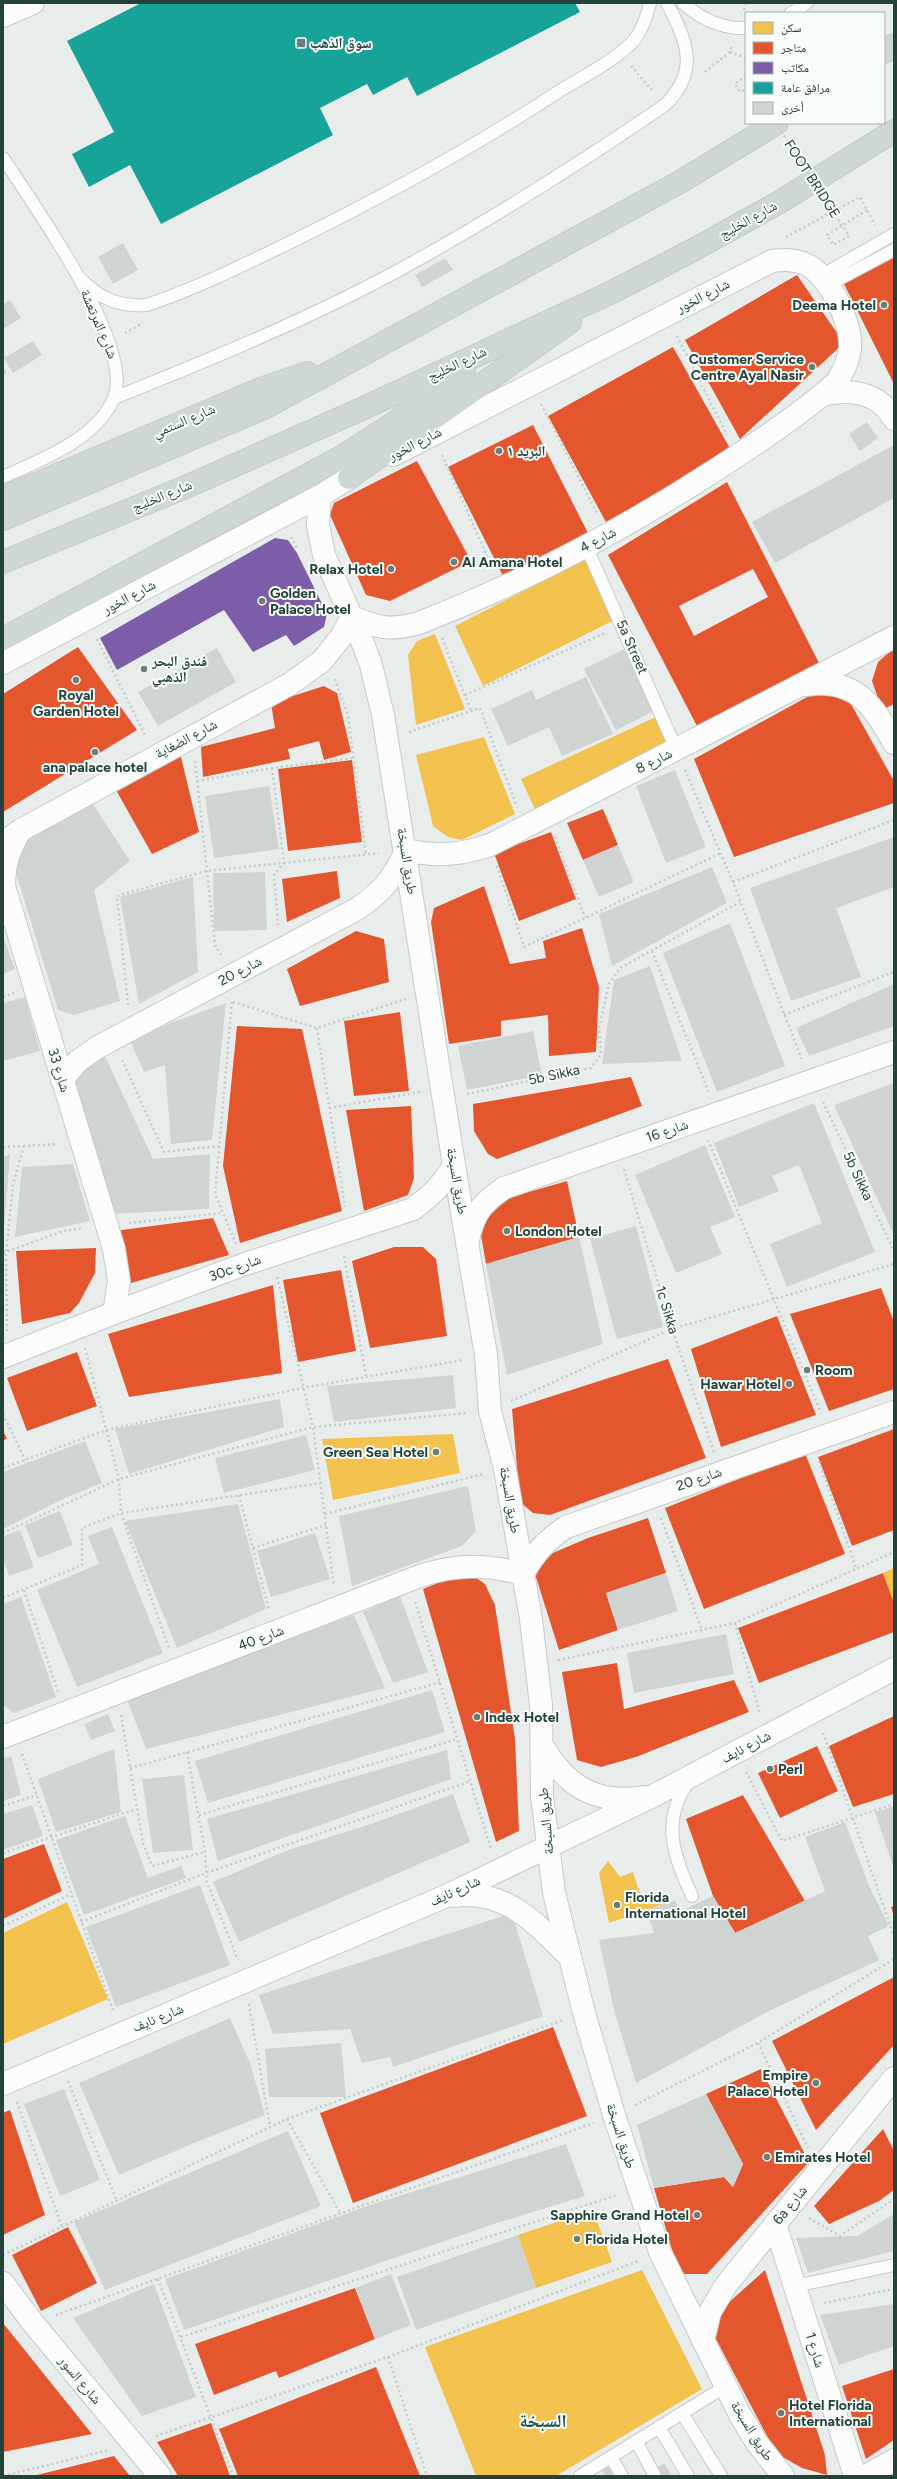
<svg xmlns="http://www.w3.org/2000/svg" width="897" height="2479" font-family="Figtree,'Noto Naskh Arabic',sans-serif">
	<rect width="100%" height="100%" fill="#e8edeb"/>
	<path fill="#f2c14e" d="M587,559L618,618L483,686L455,626Z
		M435,634L465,709L416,725L408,655L417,641Z
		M656,717L670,747L535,809L521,779Z
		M484,737L515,814L462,840L448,837L433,826L416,755Z
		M453,1434L460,1473L333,1500L322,1439Z
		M894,1568V1603L883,1573Z
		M608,1861L620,1877L633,1872L641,1896L662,1892L666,1903L609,1923L599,1873Z
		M67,1902L108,1999L3,2044V1933Z
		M593,2210L612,2262L536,2288L518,2235Z
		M642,2270L702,2389L556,2476H476L425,2347Z"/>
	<path fill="#e4572e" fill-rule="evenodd" d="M894,251V384L842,280Z
		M797,275L844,343L740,439L685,340Z
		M673,347L732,452L606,522L548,416Z
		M533,425L588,533L503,576L448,467Z
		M417,461L471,561L390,601L366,595L330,515L334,503Z
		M727,482L820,665L698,728L608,555ZM753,569L768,597L694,636L679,606Z
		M78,647L137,730L3,812V694Z
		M894,648V704L882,710L872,681L878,662Z
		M324,686L337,693L351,752L324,760L319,741L288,749L290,759L203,777L201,747L275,728L271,703Z
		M832,688L851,704L894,781V803L734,857L694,759L818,691Z
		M180,753L199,832L152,854L116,790Z
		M352,760L362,842L288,851L278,769Z
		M603,809L618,845L583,860L567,823Z
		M551,832L576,899L519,921L494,853Z
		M337,871L340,898L287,922L282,879Z
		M484,886L510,964L546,958L543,941L582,928L599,987L596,1052L549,1056L548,1015L501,1021V1036L449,1044L431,922L434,908Z
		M356,931L384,939L389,982L300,1006L287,969Z
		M400,1012L409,1091L354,1096L344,1021Z
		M237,1026L302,1029L342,1211L240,1243L223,1166Z
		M631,1077L642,1106L497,1159L488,1154L474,1131L473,1104Z
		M411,1106L414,1178L408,1195L364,1211L346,1110Z
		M567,1181L579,1237L486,1264L481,1235L485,1212L498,1201Z
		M213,1218L229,1255L131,1283L114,1231Z
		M394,1247H423L436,1259L447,1336L370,1348L352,1261Z
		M96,1248L95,1273L79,1303L70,1313L22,1324L16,1251Z
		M341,1270L356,1351L298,1362L283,1280Z
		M273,1285L282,1373L129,1397L108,1334Z
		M881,1288L894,1322V1389L829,1411L790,1314Z
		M777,1316L816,1415L721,1447L691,1349Z
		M77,1352L97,1406L27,1431L7,1378Z
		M668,1359L706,1458L550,1515L533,1513L520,1502L512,1409Z
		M894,1429V1530L852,1546L818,1457Z
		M3,1430L7,1439L3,1440Z
		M805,1453L845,1554L704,1609L665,1508Z
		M648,1518L666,1573L606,1593L618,1630L559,1650L535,1574L548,1555L588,1538Z
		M467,1571L485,1584L495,1605L515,1739L519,1831L496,1842L423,1589Z
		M883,1573L894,1603V1632L759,1683L738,1628Z
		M617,1663L624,1709L734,1680L749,1712L636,1757L601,1767L577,1760L562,1672Z
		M894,1716V1794L853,1807L829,1746Z
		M817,1746L838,1791L780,1818L758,1773Z
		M743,1795L805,1901L735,1933L713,1896L686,1819Z
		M44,1844L62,1891L3,1919V1859Z
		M894,1906V1916L891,1907Z
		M894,1977V2045L816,2130L772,2041Z
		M553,2027L587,2116L353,2203L320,2113Z
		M761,2069L809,2162L707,2274H684L675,2260L654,2188L724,2177L733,2187L743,2164L706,2094Z
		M10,2110L45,2215L3,2235V2113Z
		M883,2129L894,2151V2190L879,2201L829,2224L814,2206Z
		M68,2227L97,2283L41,2311L12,2255Z
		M765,2270L825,2455L827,2475L802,2468L779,2455L768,2438L707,2322Z
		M355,2288L375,2339L279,2378L276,2371L214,2395L195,2344Z
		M3,2323L92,2434L3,2452Z
		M376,2367L420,2476H238L219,2429Z
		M894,2369V2440L866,2459L842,2386Z
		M211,2423L230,2476H178L157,2442Z
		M114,2456L130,2476H37V2475Z"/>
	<path fill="#7b5ea7" d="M275,538L288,540L297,553L327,614L324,627L294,646L286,635L253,652L224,610L117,670L100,638Z"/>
	<path fill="#17a398" d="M141,3H575L580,12L417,96L407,77L373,95L367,84L320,108L333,135L161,224L130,165L89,187L72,154L114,132L67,41Z"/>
	<path fill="#cfd4d2" d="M123,243L138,270L113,284L98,257Z
		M445,258L453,270L422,287L415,275Z
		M10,300L21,318L3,329V304Z
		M33,341L42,355L13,373L4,358Z
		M3,366L7,373L3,375Z
		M867,422L878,438L860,451L849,434Z
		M894,445V498L775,563L752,522Z
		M217,648L236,682L158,726L138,692Z
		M627,648L658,709L616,730L584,669Z
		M586,677L613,734L562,756L549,727L508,746L491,709L532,690L536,700Z
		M675,770L706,847L666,863L636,786Z
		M269,786L279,849L214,858L205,796Z
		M93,804L130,861L94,890L120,1001L74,1015L58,1010L15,870L22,837Z
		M894,837V887L836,908L861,977L791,1001L750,888Z
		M618,845L634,882L599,897L583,860Z
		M712,867L727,903L612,966L599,914Z
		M265,872L267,930L214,931L213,873Z
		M193,877L198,972L139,1004L120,897Z
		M730,923L785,1066L717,1092L663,953Z
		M3,936L15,969L3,974Z
		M650,966L682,1061L602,1064L614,980Z
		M894,984V1026L809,1056L796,1028Z
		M25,997L40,1051L3,1061V1003Z
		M226,1003L212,1140L171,1144L165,1065L144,1072L129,1038Z
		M533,1031L542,1075L467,1090L458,1046Z
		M104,1054L153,1159L210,1154L209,1209L109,1214L73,1085L91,1061Z
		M894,1083V1235L834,1105Z
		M814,1103L875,1252L787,1287L770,1244L822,1223L799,1165L772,1176L779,1191L739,1207L714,1143Z
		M705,1145L735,1217L710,1227L722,1254L676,1273L635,1175Z
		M10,1154L4,1227H3V1157Z
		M73,1164L90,1221L15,1237L22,1167Z
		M636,1226L663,1327L617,1339L590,1239Z
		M579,1237L603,1344L507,1375L486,1264Z
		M453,1375L456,1408L334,1422L327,1386Z
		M280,1399L284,1427L129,1474L115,1429Z
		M306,1435L315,1470L224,1493L215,1458Z
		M85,1441L102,1483L65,1498L3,1529V1472Z
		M468,1486L476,1531L462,1546L352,1586L339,1516Z
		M238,1504L266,1609L177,1648L125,1521Z
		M60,1511L73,1545L38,1558L25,1525Z
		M112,1527L163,1653L77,1687L37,1590L99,1564L88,1536Z
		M20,1530L34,1567L9,1576L3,1558V1536Z
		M315,1533L330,1579L271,1597L257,1551Z
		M666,1573L678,1611L618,1630L606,1593Z
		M400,1596L428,1672L393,1683L363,1612Z
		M21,1597L56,1697L14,1713L3,1705V1604Z
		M354,1615L385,1688L146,1749L126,1697Z
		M726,1634L734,1674L634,1693L627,1653Z
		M432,1690L445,1732L208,1803L195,1761Z
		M108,1714L115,1731L91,1740L84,1724Z
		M114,1749L121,1812L56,1832L38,1779Z
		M447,1750L451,1779L218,1861L207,1819Z
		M11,1756L21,1795L3,1801V1759Z
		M184,1775L193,1850L153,1853L142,1779Z
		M453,1794L470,1842L239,1942L213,1882L288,1850L371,1824Z
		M32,1805L43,1836L3,1850V1814Z
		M894,1806V1869L875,1812Z
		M125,1816L148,1878L181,1866L186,1878L84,1915L56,1840Z
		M845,1822L869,1886L889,1926L868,1936L879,1960L771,2010L636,2083L614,2010L599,1940L654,1933L646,1910L675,1900L679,1912L713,1896L735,1933L825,1891L805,1837Z
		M200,1885L230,1965L116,2007L86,1927Z
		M512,1913L543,2016L393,2067L390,2057L362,2063L350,2029L273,2034L259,1995Z
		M230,2018L250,2063L265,2115L194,2143L119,2175L79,2083Z
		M341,2043L346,2097H269L265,2049Z
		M64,2089L100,2180L60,2196L24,2104Z
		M706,2094L743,2164L733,2187L724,2177L654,2188L637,2125Z
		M288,2131L321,2206L105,2290L74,2222Z
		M566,2144L585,2196L497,2223L184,2330L165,2279L373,2204Z
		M894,2214V2251L808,2273L796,2238L857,2236Z
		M518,2235L536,2288L416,2330L397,2277Z
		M391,2274L411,2325L375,2339L355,2288Z
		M154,2284L196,2397L142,2416L73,2318Z
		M894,2304V2346L839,2365L820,2315Z
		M612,2460L621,2476H605L600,2467Z
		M664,2463L672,2476H662L657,2467Z"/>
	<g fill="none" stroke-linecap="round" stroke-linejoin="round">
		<g stroke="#c5cac8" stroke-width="14">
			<path id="service" d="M683,3C701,19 722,29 746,28
				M791,13L807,3
				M3,158C33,204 135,345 114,398C97,439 41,460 3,477
				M821,276L894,234
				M79,277C98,298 118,307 147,305C198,288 247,263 295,240C386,195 474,147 558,92C582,77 617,60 635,39C643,28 647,16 650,3
				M828,285L894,250
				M114,398C211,359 309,319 401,269C492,219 579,164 665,105C700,71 687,41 667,3
				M586,546L676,749
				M689,1781C660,1821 674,1856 692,1896
				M795,2286L894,2265
				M682,2413L721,2476
				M659,2427L688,2476
				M636,2441L655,2476
				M611,2457L622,2476
				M580,2476L726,2386"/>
		</g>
		<g stroke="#c5cac8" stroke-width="24">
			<path id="minor" d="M3,16L33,3
				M822,395C849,388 879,392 894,419
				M807,685C855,677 874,706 894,743
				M20,831C9,850 4,864 4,886L114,1249L119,1281L114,1313
				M3,843L21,830L290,684L322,661L341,637L352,617C378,628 391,631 419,623C525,582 625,529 720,467C760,441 801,414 837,382C843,371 849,361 850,348C852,322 828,272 803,263C792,259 783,260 772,261L393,455
				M62,1080L78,1061L98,1047L357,909C381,893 395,877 406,850C436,857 461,855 490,845L894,637
				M468,1240C474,1213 481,1204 504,1188L894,1052
				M3,1357L114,1313L245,1264L413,1209C431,1196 443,1184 454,1165
				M3,1737L420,1576C456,1564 486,1564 523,1574C534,1553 547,1540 566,1527L894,1412
				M775,2224L855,2476
				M703,2341L710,2312L726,2285L894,2078
				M866,2476L894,2460"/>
		</g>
		<g stroke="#c5cac8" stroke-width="24">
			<path id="tertiary" d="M320,496L318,525L324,555L362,641L371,665L383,715L454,1165L486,1355L490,1411L505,1469L531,1619L541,1705L542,1796L554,1893L584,2013L614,2115L660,2252L740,2415L757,2443L783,2476
				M3,663L320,496L349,478
				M542,1745C566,1786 595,1805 644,1797
				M453,1896C506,1888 536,1924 570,1957
				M3,2084L444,1897L653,1796L894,1669
				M3,2283L33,2323L160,2476"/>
		</g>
		<g stroke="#c3ccc9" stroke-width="24">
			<path id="primary" d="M884,52L894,45
				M349,478L570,322
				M3,498L263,388L307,373
				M3,519L266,407L680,182L777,123
				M3,562L188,486L366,407L612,292L695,249L778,203L894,131
				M3,639L343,456L394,423L464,370"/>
		</g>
		<path stroke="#c3ccca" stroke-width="2.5" stroke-dasharray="2 3" stroke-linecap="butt" d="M744,10L746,3
			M730,52L746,58
			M631,66L653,91
			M705,72L730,52L732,45
			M746,76L735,84L740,92L746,89
			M849,236L833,245L827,235L867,210
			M786,237L860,197L875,225
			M125,333L141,324
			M677,336L727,435
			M541,404L598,515
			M442,455L492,567
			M291,537L298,550
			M442,638L471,711
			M97,639L146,737
			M335,679L348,716L366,854
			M465,695L605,633
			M409,732L480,708L517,807
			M195,761L215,945L221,955
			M272,768L284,863L274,875L278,925
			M685,770L733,882L802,1060
			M197,781L272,768L353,758
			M555,837L585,918
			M497,866L524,947L721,853
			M733,882L894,820
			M652,951L709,1093
			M3,997L14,993
			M232,1002L215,1194L236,1244
			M233,1002L317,1028L406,999
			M128,1005L117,896L206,871L379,853
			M784,1015L894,972
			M317,1028L345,1207
			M122,1060L164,1152L219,1146
			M467,1094L591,1068L601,1054L599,1028L609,984L620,968L740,902
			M823,1102L894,1251
			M329,1108L420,1092
			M708,1140L821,1413
			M3,1147L58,1144
			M624,1169L672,1329L714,1452
			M129,1223L222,1213
			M3,1253L63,1231L84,1228
			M344,1256L366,1376
			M277,1277L313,1427L334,1586
			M7,1331L6,1252L13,1185L24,1145
			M85,1348L119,1479L121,1513L169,1648
			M511,1401L672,1329L894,1264
			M3,1414L25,1460
			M819,1461L856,1568
			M3,1468L106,1430L302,1388L463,1360
			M239,1495L269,1610
			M325,1514L483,1474
			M661,1518L702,1630
			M3,1533L119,1479L313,1427L468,1413
			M253,1548L326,1525
			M24,1590L58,1692
			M3,1598L82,1565V1528L121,1513L321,1483
			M415,1602L491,1849
			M735,1623L760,1714
			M558,1660L735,1623L894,1552
			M121,1715L143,1843L152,1866L205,1852
			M823,1733L894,1936
			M187,1752L205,1852L207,1882L238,1960
			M22,1754L114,2013
			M130,1768L441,1682
			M746,1772L782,1841L894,1804
			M3,1806L37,1795
			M199,1815L458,1739
			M3,1853L137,1809
			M81,1922L206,1873L471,1781
			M3,1926L71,1894
			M249,2004L270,2127
			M758,2043L808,2148
			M68,2081L117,2201
			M17,2102L62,2227
			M635,2105L758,2043L894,1959
			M287,2119L340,2213
			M809,2218L840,2236L894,2199
			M3,2255L287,2119L563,2020
			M158,2279L233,2476
			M824,2303L894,2289
			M56,2315L594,2123
			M181,2337L617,2195
			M388,2357L427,2476
			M156,2436L388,2357L638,2261
			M3,2476L109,2450"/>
		<use href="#service" stroke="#fcfcfc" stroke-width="12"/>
		<use href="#minor" stroke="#fcfcfc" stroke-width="22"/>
		<use href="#tertiary" stroke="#fcfcfc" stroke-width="22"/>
		<use href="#primary" stroke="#cfd7d5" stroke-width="22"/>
		<path stroke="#c3ccca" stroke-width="2.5" stroke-dasharray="2 3" stroke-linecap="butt" d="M776,123L849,236"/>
	</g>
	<g fill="#697e78" stroke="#f7fbf9" stroke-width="1.5">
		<rect x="296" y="38" width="10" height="10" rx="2"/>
		<circle cx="884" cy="305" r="4"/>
		<circle cx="812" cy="367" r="4"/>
		<circle cx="499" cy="451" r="4"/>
		<circle cx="454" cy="562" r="4"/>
		<circle cx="391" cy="569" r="4"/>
		<circle cx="262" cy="601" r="4"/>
		<circle cx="144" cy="669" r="4"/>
		<circle cx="76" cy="680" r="4"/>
		<circle cx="95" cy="752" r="4"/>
		<circle cx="507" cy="1231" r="4"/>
		<circle cx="807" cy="1370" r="4"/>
		<circle cx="789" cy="1384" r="4"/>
		<circle cx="436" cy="1452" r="4"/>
		<circle cx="477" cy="1717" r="4"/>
		<circle cx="770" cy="1769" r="4"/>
		<circle cx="617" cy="1905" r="4"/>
		<circle cx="816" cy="2083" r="4"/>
		<circle cx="767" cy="2157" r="4"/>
		<circle cx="697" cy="2215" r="4"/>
		<circle cx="577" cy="2239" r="4"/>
		<circle cx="781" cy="2413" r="4"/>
	</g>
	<g text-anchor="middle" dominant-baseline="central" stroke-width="4" stroke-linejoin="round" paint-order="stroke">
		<g font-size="14" font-weight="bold" fill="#24423a" stroke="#f7fbf9" text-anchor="start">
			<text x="310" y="43">سوق الذهب</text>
			<text x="876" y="305" text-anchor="end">Deema Hotel</text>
			<text x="804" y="359" text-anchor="end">Customer Service<tspan x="804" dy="16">Centre Ayal Nasir</tspan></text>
			<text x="507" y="451">البريد ١</text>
			<text x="462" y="562">Al Amana Hotel</text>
			<text x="383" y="569" text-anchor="end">Relax Hotel</text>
			<text x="270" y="593">Golden<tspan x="270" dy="16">Palace Hotel</tspan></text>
			<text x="152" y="661">فندق البحر<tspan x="152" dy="16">الذهبي</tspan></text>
			<text x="76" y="695" text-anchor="middle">Royal<tspan x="76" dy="16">Garden Hotel</tspan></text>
			<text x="95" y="767" text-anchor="middle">ana palace hotel</text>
			<text x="515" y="1231">London Hotel</text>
			<text x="815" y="1370">Room</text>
			<text x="781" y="1384" text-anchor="end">Hawar Hotel</text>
			<text x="428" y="1452" text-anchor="end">Green Sea Hotel</text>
			<text x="485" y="1717">Index Hotel</text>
			<text x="778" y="1769">Perl</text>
			<text x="625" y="1897">Florida<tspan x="625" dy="16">International Hotel</tspan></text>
			<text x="808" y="2075" text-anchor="end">Empire<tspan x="808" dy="16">Palace Hotel</tspan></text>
			<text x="775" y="2157">Emirates Hotel</text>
			<text x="689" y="2215" text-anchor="end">Sapphire Grand Hotel</text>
			<text x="585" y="2239">Florida Hotel</text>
			<text x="789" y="2405">Hotel Florida<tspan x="789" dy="16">International</tspan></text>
		</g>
		<g font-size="14" fill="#24423a" stroke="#f7fbf9">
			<text transform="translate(812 179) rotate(57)">FOOT BRIDGE</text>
			<text transform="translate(748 220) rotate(-29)">شارع الخليج</text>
			<text transform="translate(703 296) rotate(-27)">شارع الخور</text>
			<text transform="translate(99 324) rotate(67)">شارع المرتعشة</text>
			<text transform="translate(457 364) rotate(-25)">شارع الخليج</text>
			<text transform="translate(184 421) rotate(-23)">شارع الستمي</text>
			<text transform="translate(415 444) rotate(-27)">شارع الخور</text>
			<text transform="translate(162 496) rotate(-22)">شارع الخليج</text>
			<text transform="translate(598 540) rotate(-28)">شارع 4</text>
			<text transform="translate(129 597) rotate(-28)">شارع الخور</text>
			<text transform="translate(632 647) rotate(66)">5a Street</text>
			<text transform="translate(186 739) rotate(-28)">شارع الضغاية</text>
			<text transform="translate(654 761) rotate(-27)">شارع 8</text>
			<text transform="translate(407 861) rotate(81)">طريق السبخة</text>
			<text transform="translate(240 971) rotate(-28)">شارع 20</text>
			<text transform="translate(59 1070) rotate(73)">شارع 33</text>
			<text transform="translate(554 1075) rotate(-12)">5b Sikka</text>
			<text transform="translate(667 1131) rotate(-19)">شارع 16</text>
			<text transform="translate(858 1176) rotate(65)">5b Sikka</text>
			<text transform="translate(457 1181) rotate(80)">طريق السبخة</text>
			<text transform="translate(235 1268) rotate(-20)">30c شارع</text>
			<text transform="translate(667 1310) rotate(73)">1c Sikka</text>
			<text transform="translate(699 1479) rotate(-19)">شارع 20</text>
			<text transform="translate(510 1500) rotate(80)">طريق السبخة</text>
			<text transform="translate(261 1638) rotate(-21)">شارع 40</text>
			<text transform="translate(746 1747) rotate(-28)">شارع نايف</text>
			<text transform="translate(546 1821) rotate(-95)">طريق السبخة</text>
			<text transform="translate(455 1891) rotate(-25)">شارع نايف</text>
			<text transform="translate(158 2018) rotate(-22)">شارع نايف</text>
			<text transform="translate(621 2136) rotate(72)">طريق السبخة</text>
			<text transform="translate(790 2205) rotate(-51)">6a شارع</text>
			<text transform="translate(815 2350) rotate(73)">شارع 1</text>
			<text transform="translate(80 2380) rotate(50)">شارع السور</text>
			<text transform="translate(752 2431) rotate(58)">طريق السبخة</text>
		</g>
		<g font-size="18" font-weight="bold" fill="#1f5548" stroke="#f7fbf9">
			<text x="543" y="2421">السبخة</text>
		</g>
	</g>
	<rect width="897" height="2479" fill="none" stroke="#24423a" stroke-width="8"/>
	<rect x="745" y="12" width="140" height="112" fill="#f7fbf9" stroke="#a3b1ad"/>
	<rect x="753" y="22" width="20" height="12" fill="#f2c14e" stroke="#a3b1ad"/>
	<text x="781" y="32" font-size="12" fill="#24423a">سكن</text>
	<rect x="753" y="42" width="20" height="12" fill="#e4572e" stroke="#a3b1ad"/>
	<text x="781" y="52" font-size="12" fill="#24423a">متاجر</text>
	<rect x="753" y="62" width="20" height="12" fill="#7b5ea7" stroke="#a3b1ad"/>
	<text x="781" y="72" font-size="12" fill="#24423a">مكاتب</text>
	<rect x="753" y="82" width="20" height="12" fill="#17a398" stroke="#a3b1ad"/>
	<text x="781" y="92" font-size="12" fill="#24423a">مرافق عامة</text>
	<rect x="753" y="102" width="20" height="12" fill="#cfd4d2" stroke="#a3b1ad"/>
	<text x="781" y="112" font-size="12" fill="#24423a">أخرى</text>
</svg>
